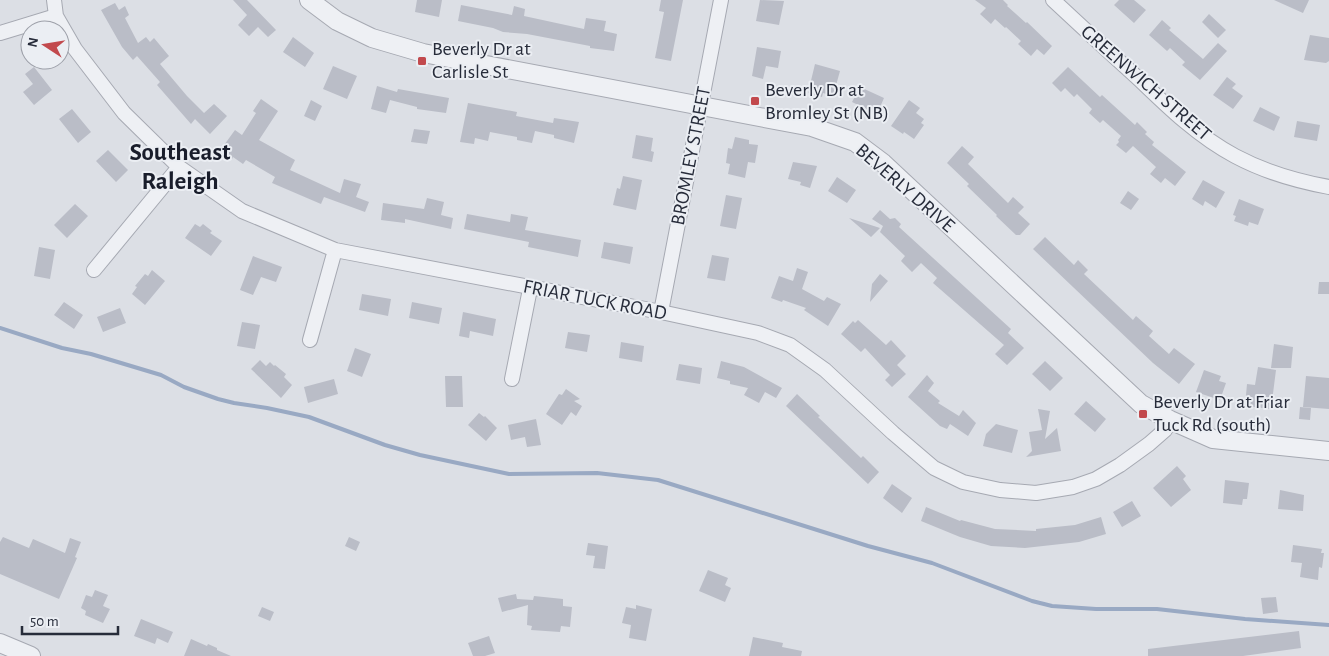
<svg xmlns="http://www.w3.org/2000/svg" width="1329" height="656" font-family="'Alegreya Sans',sans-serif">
	<rect width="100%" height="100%" fill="#dcdfe5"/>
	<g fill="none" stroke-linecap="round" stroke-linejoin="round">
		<path stroke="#99a9c3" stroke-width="4" d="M0,328L62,348L91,354L161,375L184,387L218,399L234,403L267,408L309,417L385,445L420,455L509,474L597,473L658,480L868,546L932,563L1032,601L1052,606L1096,609H1157L1245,619L1329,625"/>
	</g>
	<path fill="#babdc7" d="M233,0H247L276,30L268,37L258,27L249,36L238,25L247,15Z
		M417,0H442L439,17L415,12Z
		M661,0H683L671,61L655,58L664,12L659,11Z
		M760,0L784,1L779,25L756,21Z
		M975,0H1003L1008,5L1007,6L1026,23L1027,22L1052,46L1044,55L1037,49L1031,56L1018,44L1021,41L1006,27L1005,28L995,19L991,24L980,14L986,8Z
		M1119,0H1134L1146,10L1134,23L1114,5Z
		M1274,0H1309L1303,13Z
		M115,3L119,10L125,6L129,15L125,18L138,43L146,37L150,42L154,38L169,56L160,64L187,96L204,113L214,104L227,116L210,134L195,119L191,124L157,85L160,82L137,56L133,60L122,47L101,10Z
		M461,5L512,15L514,6L525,9L524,16L584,29L586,18L606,21L604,31L617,34L614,51L590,48V46L527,34L503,32L493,28L458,21Z
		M1209,14L1226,30L1218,38L1202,22Z
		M1162,20L1171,28L1169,30L1203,59L1218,43L1227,51L1200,80L1182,65L1185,62L1170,48L1167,51L1149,35Z
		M1310,35L1329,38V61L1326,63L1304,60Z
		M293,37L314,53L305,67L283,52Z
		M757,47L781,51L778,68L766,66L763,79L752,76Z
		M815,64L840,71L833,96L823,93L822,97L808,93Z
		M333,66L357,76L347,99L323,89Z
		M34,67L52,90L34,105L23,92L33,84L25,74Z
		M1068,67L1100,97L1102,95L1135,125L1137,122L1147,132L1145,134L1154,142L1152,145L1186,172L1175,186L1165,178L1161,183L1150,174L1156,167L1133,146L1126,153L1116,145L1119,142L1118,140L1121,136L1103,120L1100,123L1089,113L1092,109L1077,94L1074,97L1065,88L1061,92L1052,83Z
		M1227,77L1236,84L1232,88L1243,96L1233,109L1213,95Z
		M377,86L397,92L398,89L449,98L446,113L417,109V107L390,100L386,113L371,109Z
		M860,87L884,98L877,114L852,102Z
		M261,99L278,111L259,140L295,160L290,170L340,193L344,179L361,184L356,197L369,202L365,212L324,197L321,204L272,183L275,177L246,160L243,164L233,157L232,159L219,152L235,130L242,135L256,113L253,111Z
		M311,100L322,106L315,121L304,116Z
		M909,100L920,108L916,113L924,119L921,123L924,125L914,139L904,132L903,134L891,126Z
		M468,103L517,112L516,116L553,123L554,118L579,122L574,143L554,138V135L535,131L532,143L517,140V137L490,132L488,141L475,138L474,144L460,142Z
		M1260,107L1280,117L1274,131L1253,121Z
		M72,109L91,132L78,143L59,119Z
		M1297,121L1320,125L1317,141L1294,137Z
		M414,129L430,131L427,144L411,142Z
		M636,135L653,138L651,151L654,152L652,162L632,158Z
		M735,137L749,140V144L758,145L755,163L748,162L745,178L728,174L730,164L726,163L728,148L732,149Z
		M962,146L974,157L968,164L1008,203L1013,197L1024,207L1018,213L1030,224L1020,235H1016L996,216L997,215L967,186L969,184L947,163Z
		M108,150L128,170L116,182L96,161Z
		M793,162L817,166L810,188L800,185L801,182L788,179Z
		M623,176L642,180L636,210L613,205L617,188L620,189Z
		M837,177L856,190L847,203L828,191Z
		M1203,180L1225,192L1216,208L1205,201L1203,206L1192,199Z
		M1128,191L1139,199L1131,210L1120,203Z
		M726,195L742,198L736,229L720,226Z
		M427,198L444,202L441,215L453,218L451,229L405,219V223L381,220L383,203L424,209Z
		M1239,199L1264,209L1258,225L1249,222L1248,226L1234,221L1236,216L1233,215Z
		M75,204L88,216L67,238L54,225Z
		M880,210L890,219L895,218L901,224L899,227L1011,329L1008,333L1024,348L1007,365L995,354L1004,345L933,283L937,278L921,263L912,272L901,261L905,256L880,232L883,226L872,219Z
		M467,214L510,222L511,214L528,217L525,230L581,240L578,257L528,247L529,242L464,229Z
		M849,218L880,228L871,237Z
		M195,224L200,227L203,224L212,231L210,233L222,241L211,256L185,238Z
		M1045,237L1074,265L1078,260L1088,270L1084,274L1133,320L1136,316L1153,331L1149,336L1169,354L1174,348L1195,364L1179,384L1153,363L1033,249Z
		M604,242L633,247L630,264L601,258Z
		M39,247L55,250L50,279L34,276Z
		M712,255L729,258L725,281L707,278Z
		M253,256L282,267L276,282L261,277L253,295L240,290Z
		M797,268L808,272L802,289L824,301L827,297L841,304L828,326L804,310L806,308L783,300L782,302L771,298L779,276L793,281Z
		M152,270L165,281L145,305L132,294L137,287L135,286L145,274L148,276Z
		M880,274L888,281L870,302L872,284Z
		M1319,282H1329V294H1318Z
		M362,294L391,299L388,316L359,310Z
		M64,302L83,315L74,329L54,315Z
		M412,302L442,308L439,324L409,318Z
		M120,308L126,323L103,332L97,317Z
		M463,312L496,319L493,336L470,331L469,338L459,336Z
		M858,320L886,345L891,340L906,356L897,365L906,374L892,387L885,380L890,375L865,348L861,352L841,334L853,321L855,323Z
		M242,322L260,325L255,349L237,346Z
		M568,332L590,335L587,352L565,348Z
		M621,342L644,346L642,362L619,358Z
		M1274,344L1293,347L1291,368H1271Z
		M355,348L371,354L362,377L347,371Z
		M260,360L266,366L270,362L274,366L275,365L286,374L284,377L292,385L281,398L251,369Z
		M721,361L744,367L782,388L776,398L765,392L759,403L744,395L748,388L730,384V381L717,378Z
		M1045,361L1063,378L1050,391L1032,374Z
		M679,364L702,368L700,384L676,380Z
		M1258,367L1276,370L1271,409L1245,406L1247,384L1255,385Z
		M1204,370L1221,376L1219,381L1226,383L1220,400L1196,392Z
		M927,375L934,383L928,391L940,401L938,403L959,416L963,410L976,423L968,436L950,424L947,429L940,426L908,397Z
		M445,376H462L463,407H446Z
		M1306,376L1329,378V409L1303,407Z
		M334,379L338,394L308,403L304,387Z
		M566,389L580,399L574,401L582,406L576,416L571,412L562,425L546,414L559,394L562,395Z
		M797,394L820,416L818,417L861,458L863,456L879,472L868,484L786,406Z
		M1086,401L1106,419L1095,432L1074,414Z
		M1300,407L1311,408L1310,420L1299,419Z
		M1038,409L1050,411L1045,439L1057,428L1061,451L1026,457L1032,451L1029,432L1042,430Z
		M479,413L484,417L485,416L497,428L486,441L468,425Z
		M536,419L541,445L527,447L525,437L511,440L508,425Z
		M996,424L1018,430L1012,453L983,446L986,434Z
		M1177,466L1186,476L1183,479L1191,490L1171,507L1153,488Z
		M1225,480L1249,483L1247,499H1243L1242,505L1223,503Z
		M892,484L912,498L902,513L883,498Z
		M1280,490L1304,495L1303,511L1278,509Z
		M1132,501L1141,516L1122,527L1113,512Z
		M926,507L960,521L961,520L995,529L1036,531V529L1075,525L1101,517L1106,534L1079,542L1025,548L991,546L960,537L921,521Z
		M3,537L29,548L33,539L65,553L70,538L81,542L75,557L77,558L59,599L0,574V542Z
		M349,537L360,542L356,551L345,546Z
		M588,543L608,546L605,569L593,568L595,556L586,555Z
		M1293,545L1322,549L1321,553H1324L1322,568L1319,567L1318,580L1300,577L1302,563L1291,562Z
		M708,570L728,578L725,585L731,588L725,602L699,591Z
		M95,590L108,595L103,606L110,609L103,623L85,615L86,611L81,608L86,595L92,597Z
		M516,594L517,599L533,600L534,596L563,599V606L572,607L570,627L561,626L560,632L531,630L532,626L527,625L528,605L502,612L498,598Z
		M1276,597L1278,612L1263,614L1261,598Z
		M636,605L652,609L646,641L629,638L631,625L622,623L626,607L636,609Z
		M262,607L274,612L270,621L258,616Z
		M141,619L173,632L168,643L157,638L155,644L134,636Z
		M1299,631L1301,648L1243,656H1148V649Z
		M489,636L495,653L485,656H473L468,643Z
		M753,637L783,643L782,647L802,651L801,656H749Z
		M191,639L207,646L208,644L217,648V650L231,656H184Z"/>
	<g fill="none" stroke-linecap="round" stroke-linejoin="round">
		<g stroke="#a6a9b2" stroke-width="16">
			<path id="minor" d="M54,0L56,16L75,49L124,113L179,167L242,211L335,250L661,312L758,333L790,345L825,370L893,433L934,468L963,482L1000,490L1036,493L1073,487L1096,479L1120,465L1149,444L1165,430L1170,420
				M1053,0C1082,27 1111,54 1140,80C1169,108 1199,137 1235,156C1265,172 1296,181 1329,187
				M0,33L56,16
				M94,270L179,167
				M661,312L721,0
				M310,340L335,250
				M512,379L530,289"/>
		</g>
		<g stroke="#a6a9b2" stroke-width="20">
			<path id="tertiary" d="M309,0L337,21L372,38L423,53L812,127L855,142L883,163L1141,404L1170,420L1213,439L1329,451
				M0,643L31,656"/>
		</g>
		<use href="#minor" stroke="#eef0f4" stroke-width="14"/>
		<use href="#tertiary" stroke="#eef0f4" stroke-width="18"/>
	</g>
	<g fill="#c2494d" stroke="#ebeef3" stroke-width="2">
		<rect x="417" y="56" width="10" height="10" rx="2.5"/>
		<rect x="750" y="96" width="10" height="10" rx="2.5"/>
		<rect x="1138" y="409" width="10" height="10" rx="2.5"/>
	</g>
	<g text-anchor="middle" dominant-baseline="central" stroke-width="4" stroke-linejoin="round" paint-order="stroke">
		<g font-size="20" fill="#272c3a" stroke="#ebeef3" text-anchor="start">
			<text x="432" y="49">Beverly Dr at<tspan x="432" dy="23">Carlisle St</tspan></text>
			<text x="765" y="90">Beverly Dr at<tspan x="765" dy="23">Bromley St (NB)</tspan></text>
			<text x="1153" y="402">Beverly Dr at Friar<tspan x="1153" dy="23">Tuck Rd (south)</tspan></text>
		</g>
		<g font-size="20" fill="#272c3a" stroke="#ebeef3">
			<text transform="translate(1146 83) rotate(41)">GREENWICH STREET</text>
			<text transform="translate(691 156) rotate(-79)">BROMLEY STREET</text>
			<text transform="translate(905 188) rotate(41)">BEVERLY DRIVE</text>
			<text transform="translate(595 300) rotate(11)">FRIAR TUCK ROAD</text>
		</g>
		<g font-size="25" font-weight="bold" fill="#191d2b" stroke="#ebeef3">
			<text x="180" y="152">Southeast<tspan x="180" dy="29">Raleigh</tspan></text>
		</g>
	</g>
	<g transform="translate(45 45) rotate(282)"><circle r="24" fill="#ebeef3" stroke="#9da0a9"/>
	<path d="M0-4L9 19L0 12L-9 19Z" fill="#c2494d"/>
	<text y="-8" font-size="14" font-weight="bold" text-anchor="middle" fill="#272c3a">N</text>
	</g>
	<path d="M22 626v8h96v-8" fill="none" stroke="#272c3a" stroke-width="2.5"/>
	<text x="30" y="626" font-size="15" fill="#272c3a" stroke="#ebeef3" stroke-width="4" paint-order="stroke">50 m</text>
</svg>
